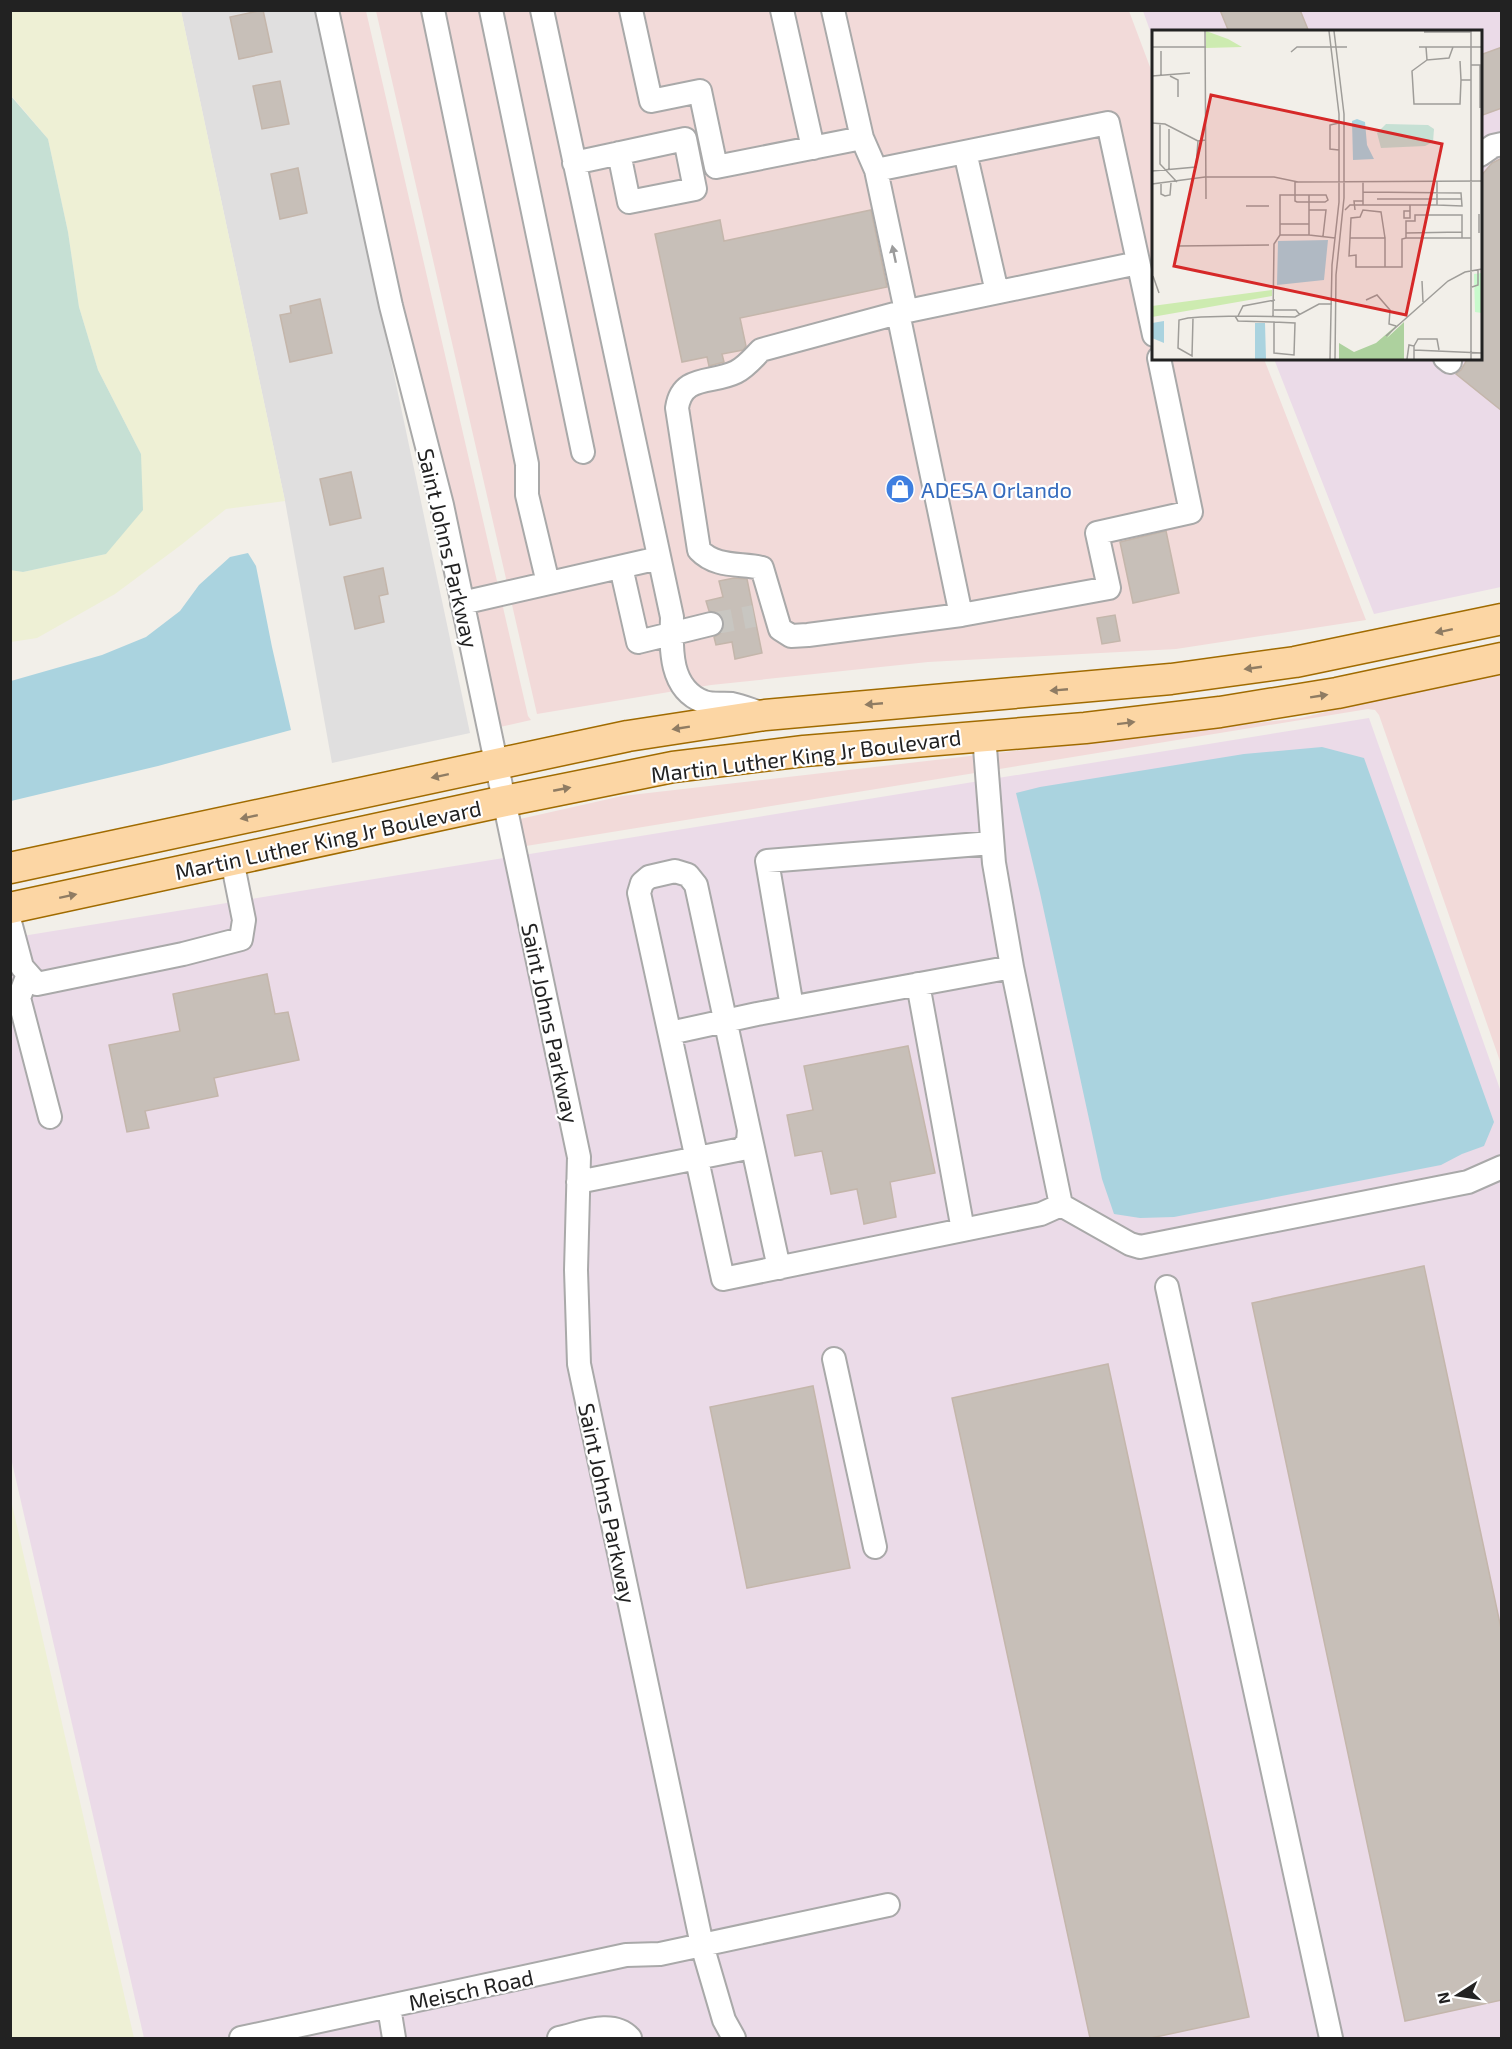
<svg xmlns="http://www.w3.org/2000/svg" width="1512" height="2049" font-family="'Exo 2',sans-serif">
	<rect width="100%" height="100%" fill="#f2efe9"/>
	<path fill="#e0dfdf" d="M181,11H317L470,733L332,763L285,501Z"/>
	<path fill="#f2dad9" d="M339,11H366L528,716L531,720L500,727L452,503L401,304Z
		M376,11H1129L1153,75L1154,358L1264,359L1366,620L1176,649L928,662L711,685L537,714Z
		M1501,675V1064L1379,715L1375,710L1368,709L526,846L520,819L622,796L1301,718L1399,694Z"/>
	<path fill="#ebdbe8" d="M1143,11H1501V587L1374,614L1274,359L1480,358V32H1154L1153,39Z
		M1369,718L1501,1092V2038H144L11,1458L10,938Z"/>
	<path fill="#eef0d5" d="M11,11H181L285,501L226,509L181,545L115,594L37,638L11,642V570L23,572L106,554L141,454L98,370L79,307L68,232L48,139L11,95Z
		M11,1500L134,2038H11Z"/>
	<path fill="#c6e0d4" d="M10,95L48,139L68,232L79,307L98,370L141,454L143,510L106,554L23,572L10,570Z"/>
	<path fill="#aad3df" d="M248,553L256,566L272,647L291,730L158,766L11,801V681L102,655L146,637L180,611L199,585L230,557Z
		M1322,747L1364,758L1494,1122L1484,1146L1462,1154L1441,1165L1174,1217L1140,1218L1114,1214L1102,1179L1040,893L1016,793L1040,787L1244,754Z"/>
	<path fill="#c7bfb8" stroke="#c4b6ab" stroke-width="1.5" d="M263,10L272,52L239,59L230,17Z
		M1220,10H1300L1309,32H1229Z
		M1502,47V108L1480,116V55Z
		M280,81L289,124L262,129L253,86Z
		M1502,158V411L1456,374L1461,370L1468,358H1480V177L1492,163Z
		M298,168L307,213L280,219L271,174Z
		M871,210L887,287L740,318L746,346L743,350L722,354L724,362L709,366L707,357L682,362L655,234L720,220L724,241Z
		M320,299L332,353L290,362L280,315L291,313L290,306Z
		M351,472L361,518L330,525L320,479Z
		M1166,531L1179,593L1133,603L1120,542Z
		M383,568L388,594L379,596L384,622L355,629L344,577Z
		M734,578L747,579L762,653L735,659L732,642L716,645L714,637L721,633L724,628V621L720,614L709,611L706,601L723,597L719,581Z
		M1115,615L1120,641L1102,644L1097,618Z
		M267,974L275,1014L288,1012L299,1060L214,1078L218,1096L145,1111L149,1128L127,1132L109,1045L180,1031L173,994Z
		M908,1046L935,1173L890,1182L896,1217L864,1224L857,1189L831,1194L822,1151L795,1156L787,1115L813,1110L804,1066Z
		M1424,1266L1502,1633V2000L1405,2021L1252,1303Z
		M1108,1364L1249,2017L1151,2038H1090L952,1398Z
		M813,1386L850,1568L747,1588L710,1407Z"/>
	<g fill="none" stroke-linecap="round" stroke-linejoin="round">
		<path stroke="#c8c6c1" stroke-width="22" stroke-dasharray="22 11" stroke-linecap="butt" d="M711,624L754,616"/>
		<g stroke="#a9a9a9" stroke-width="26">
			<path id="minor" d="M327,10L391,306L442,505L579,1157L576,1270L579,1364L702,1945L724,2020L734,2038
				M433,10L527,464V495L548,583
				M491,10L583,452
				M542,10L672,617C671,648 669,689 704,702C713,705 723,703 732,704C743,706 753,711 764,714
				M631,10L651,101L700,91L716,167L862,138L833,10
				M782,10L813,148
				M862,138L876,170L1108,123L1154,335
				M965,152L997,292
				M1480,155L1493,146L1502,144
				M574,163L685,139L695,189L629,202L619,153
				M876,170L906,311
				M1138,263L898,313L961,615L1109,588L1097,533L1191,512L1159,358
				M898,313L761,350C753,358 746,367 736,372C712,384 682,374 677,408L699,550C716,568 740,563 762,568L780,629L791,636L808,635L961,615
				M1445,358L1450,362
				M621,567L638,642L711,624
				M462,603L659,558
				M984,735L994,863L1012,967
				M10,922L22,967L37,984L183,954L241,939L244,920L232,860
				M28,974L19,998L50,1117
				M918,984L963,1230
				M792,1007L767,861L992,843
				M749,1130L779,1268
				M578,1182L742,1149L748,1141L749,1130L696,885L688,875L675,871L649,877L642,883L639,893L723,1279L1041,1214L1061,1205L1012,967L757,1014L670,1033
				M1061,1205L1130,1244L1140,1247L1468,1182L1502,1167
				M1167,1287L1331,2038
				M834,1359L875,1547
				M389,2007L394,2038
				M241,2038L626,1955L660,1954L888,1905
				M559,2038C582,2033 612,2019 630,2038"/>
		</g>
		<g stroke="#a06b00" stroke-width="33">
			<path id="major" d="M10,868L628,736L765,715L1171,679L1295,662L1502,619
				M10,908L505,801L673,767L804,751L1085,728L1220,712L1337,693L1502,658"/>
		</g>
		<use href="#minor" stroke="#fff" stroke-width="22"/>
		<use href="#major" stroke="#fcd6a4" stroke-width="30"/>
	</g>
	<defs><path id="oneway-solid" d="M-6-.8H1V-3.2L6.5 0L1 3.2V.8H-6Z" transform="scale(1.5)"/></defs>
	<use fill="#9c9c9c" href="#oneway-solid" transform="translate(894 254) rotate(-102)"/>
	<g fill="#8f7c63">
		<use href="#oneway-solid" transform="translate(1444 631) rotate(168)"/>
		<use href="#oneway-solid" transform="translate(1253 668) rotate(172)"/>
		<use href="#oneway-solid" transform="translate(1059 690) rotate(175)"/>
		<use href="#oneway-solid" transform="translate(1319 696) rotate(-9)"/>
		<use href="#oneway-solid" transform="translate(874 704) rotate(175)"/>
		<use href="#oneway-solid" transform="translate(1126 723) rotate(-7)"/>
		<use href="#oneway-solid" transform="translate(681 728) rotate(171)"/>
		<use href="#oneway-solid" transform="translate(440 776) rotate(168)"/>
		<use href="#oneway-solid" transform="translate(562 789) rotate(-11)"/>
		<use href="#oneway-solid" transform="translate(249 817) rotate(168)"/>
		<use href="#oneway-solid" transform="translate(68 896) rotate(-12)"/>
	</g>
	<defs>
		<g id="shop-disc" transform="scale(1.5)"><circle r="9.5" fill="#3f7fe0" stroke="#fff"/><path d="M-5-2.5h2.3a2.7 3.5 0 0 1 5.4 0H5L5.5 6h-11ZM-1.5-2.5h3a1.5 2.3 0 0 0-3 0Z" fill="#fff"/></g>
	</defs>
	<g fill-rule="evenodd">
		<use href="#shop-disc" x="900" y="489"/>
	</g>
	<g text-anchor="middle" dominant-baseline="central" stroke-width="4.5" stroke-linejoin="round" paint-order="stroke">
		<g font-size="22" fill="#366cbe" stroke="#fff" text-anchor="start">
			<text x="921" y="489">ADESA Orlando</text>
		</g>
		<g font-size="22" fill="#222" stroke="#fff">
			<text transform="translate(449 548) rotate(77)">Saint Johns Parkway</text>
			<text transform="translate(806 755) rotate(-7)">Martin Luther King Jr Boulevard</text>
			<text transform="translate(328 839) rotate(-12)">Martin Luther King Jr Boulevard</text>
			<text transform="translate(551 1023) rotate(78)">Saint Johns Parkway</text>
			<text transform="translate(608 1503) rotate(78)">Saint Johns Parkway</text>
			<text transform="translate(471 1989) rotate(-12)">Meisch Road</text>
		</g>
	</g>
	<g transform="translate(1152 30)">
		<rect width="330" height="330" fill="#f2efe9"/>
		<path d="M54,1L76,9L90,17L54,18ZM120,260V266L0,287V276Z" fill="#cdebb0"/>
		<path d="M252,292V329H187V313L202,322L224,313L246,294L235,308Z" fill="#add19e"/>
		<path d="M234,94L276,95L282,99L281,112L273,116L229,118L225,103Z" fill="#c6e0d4"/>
		<path d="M330,243V283L323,282L322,244Z" fill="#c8facc"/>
		<path d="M205,89L213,92L215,115L222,129L201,130L200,91ZM176,210L172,250L125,255L126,211ZM12,291V313L0,308V293ZM103,293H113L114,329H103Z" fill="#aad3df"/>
		<path fill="none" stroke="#9f9d99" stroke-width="1.5" d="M53,1L54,169M177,1L187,84V172L180,235L178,329M182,1L192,84V168L184,245L183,329M319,1V329M272,2H319M0,17H54M267,17H330M274,17L275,30L297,28L301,17M9,21V46M139,22L145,17H195M275,30L260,41L262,74H308L309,50M308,31L309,50H319M319,35H328V78M0,46L38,43M18,46L26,50V67M0,93L13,94L46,111M8,93V134L25,152M187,120L178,119V95L187,93M17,140V99M0,141L44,137L46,111L54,110M143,151V171L145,172H173L176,170L174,165H128V205H157V165M211,152V175M0,154L53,147H122L146,152L330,151M9,154V164L13,166L18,165L19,153M211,162L309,163L310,176L285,175M225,169H309M258,175V188H252V181H258M94,176H117M157,180H174L171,206M193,180L198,175H285V151M203,180L202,171H211M327,184V203M128,194H157M254,203L310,202M157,205L183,208M198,208L199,188L208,187L211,180L229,182L233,208M310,208H254V191H263V185H310V208H319M25,216L117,215M233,237V208H198L197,226L204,225V237H250V209L254,208M1,246L7,263M270,251L271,272M320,257L326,255V240M214,270L225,265L238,280L237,294L244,296M122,280H144L148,285M83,286L86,291L122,292V323L142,325L143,293L122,292M86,286L91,276L123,270M121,286L122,214L128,205M41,288L40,326L26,318L27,290L36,288L49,287L86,286L143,287L167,274H180M234,306L296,251L313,242L330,239M262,316L266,309H285L287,320M262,320L330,323M255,329L257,315L262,316V329"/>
		<path fill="#d62828" fill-opacity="0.15" stroke="#d62828" stroke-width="3" d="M59,65L290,114L254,285L22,236Z"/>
		<rect width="330" height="330" fill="none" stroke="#222" stroke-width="3"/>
	</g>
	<rect width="1512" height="2049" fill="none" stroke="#222222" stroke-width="24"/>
	<g transform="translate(1458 1995) rotate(258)" stroke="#ffffff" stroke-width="4.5" paint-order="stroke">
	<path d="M0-4.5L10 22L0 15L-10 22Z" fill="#222222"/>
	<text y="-9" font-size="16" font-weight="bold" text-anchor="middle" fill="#222222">N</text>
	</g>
</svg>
